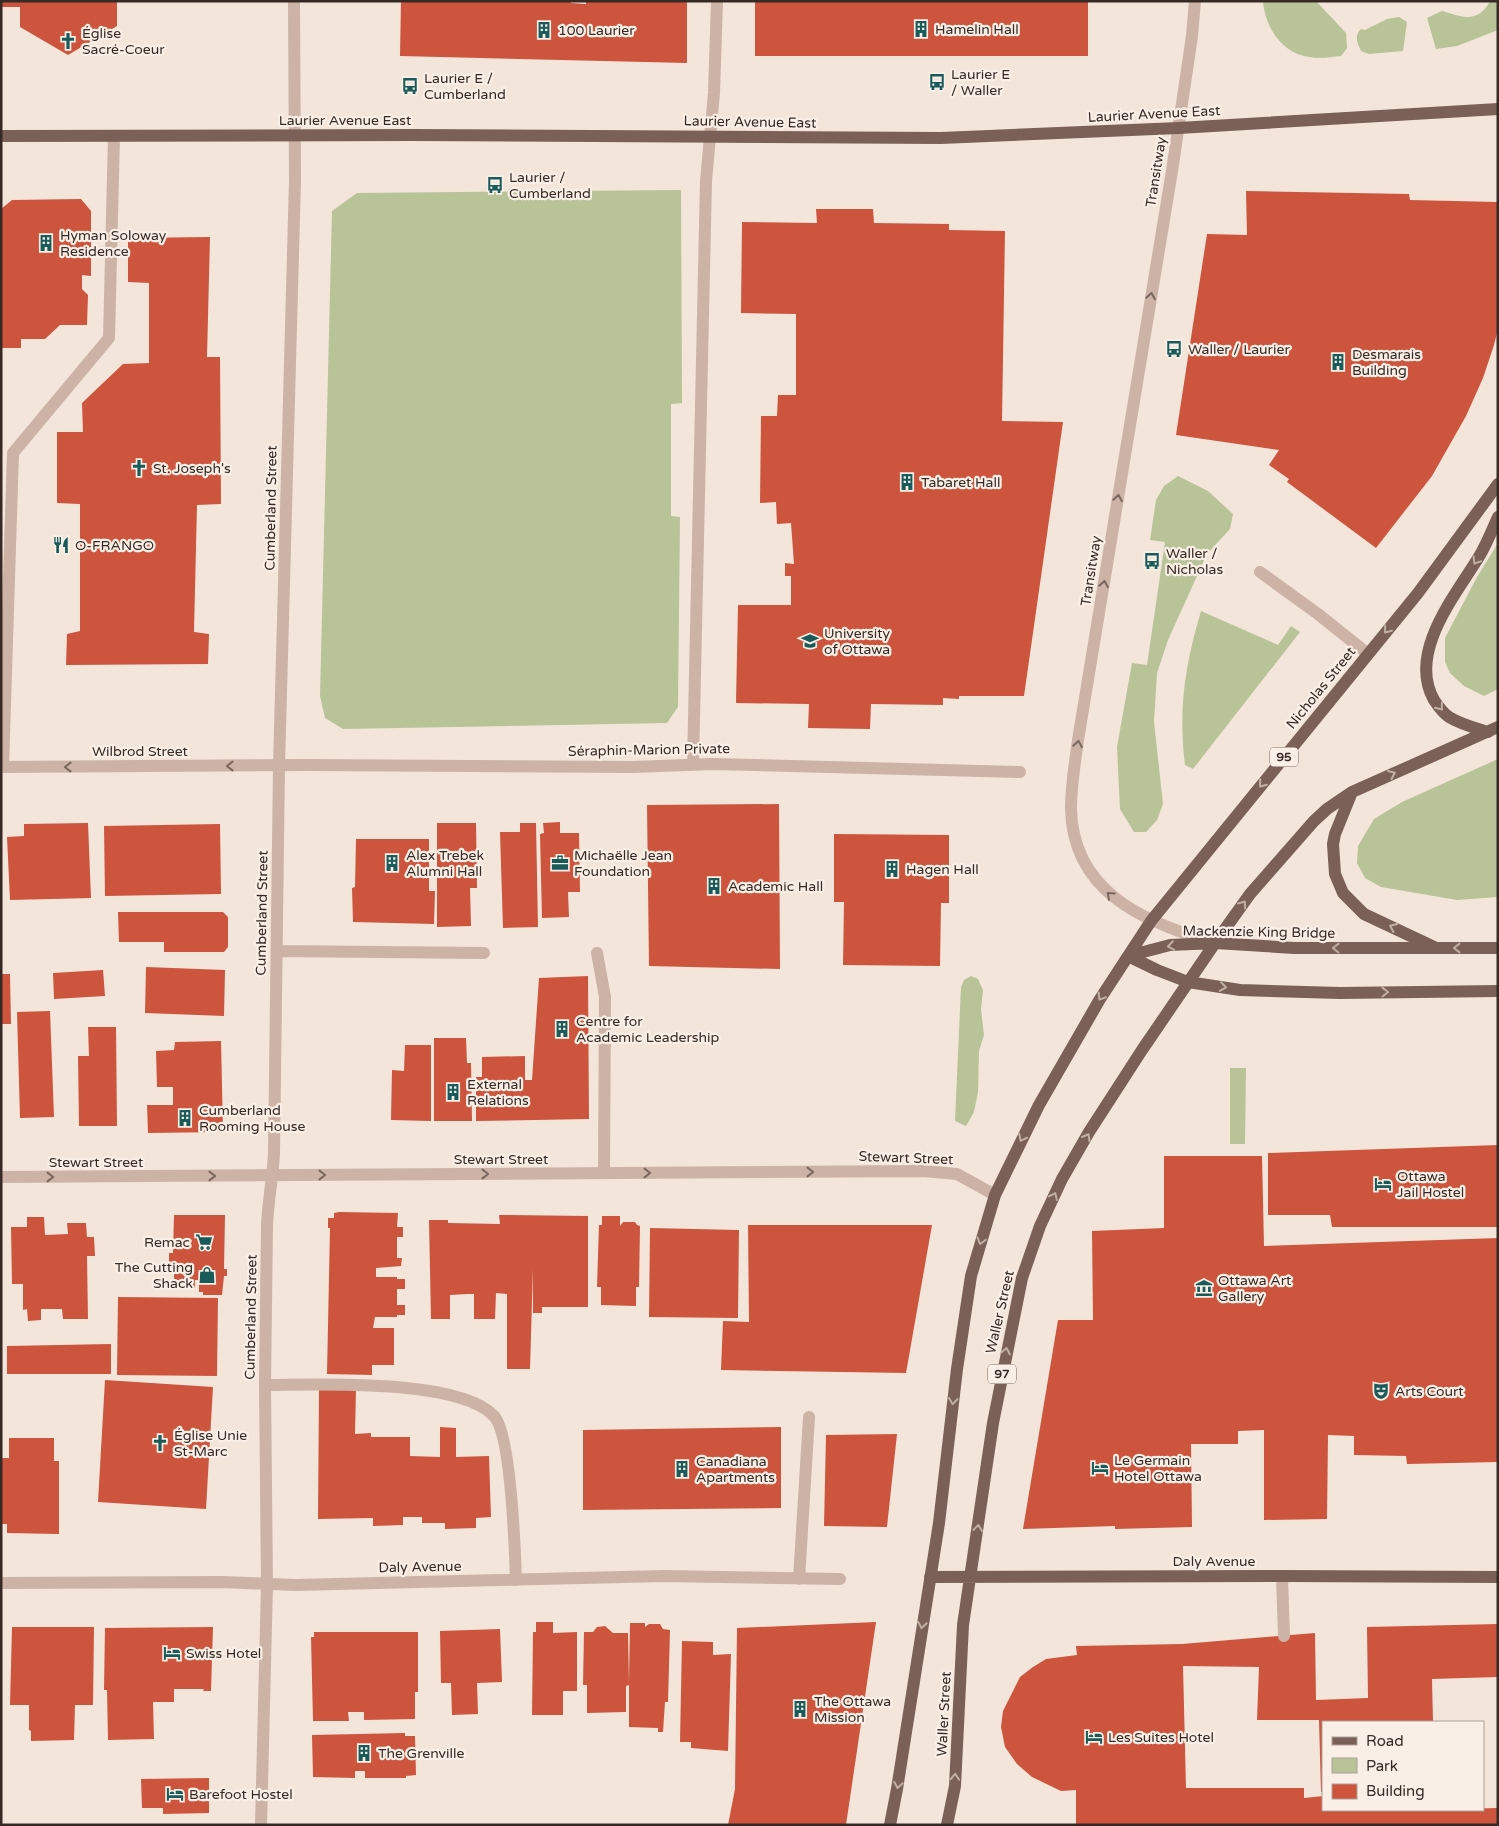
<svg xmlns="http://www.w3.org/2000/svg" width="1499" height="1826" font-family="'Varela Round',sans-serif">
	<rect width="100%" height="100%" fill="#f3e5d9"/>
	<path fill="#b8c398" d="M1263,1H1316L1346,33L1347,48L1341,56C1331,57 1320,59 1310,57C1282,54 1265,27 1263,1Z
		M1490,1H1498V30L1457,46L1436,49L1427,18L1442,11C1462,17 1478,24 1490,1Z
		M1399,17L1407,22L1403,51L1369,54L1361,51C1357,43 1354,35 1361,29L1365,30L1387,19Z
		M681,190L682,403L671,404V516L680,517L678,707L667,723L343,729L325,718L320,696L332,211L357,193Z
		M1178,476L1208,491L1233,514L1230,529L1207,554L1168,640L1157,673L1154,722L1163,804L1157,820L1146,832H1134L1120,809L1117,747L1132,663L1147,665L1165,542L1150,540L1156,500L1164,486Z
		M1498,543V689L1484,696L1464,686L1450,673L1445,662V638L1477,577Z
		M1201,611L1278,645L1291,626L1300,632L1193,769L1185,765C1178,709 1185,665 1201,611Z
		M1498,759V897L1457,900L1381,887L1365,878L1357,863L1358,846L1374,819L1402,802Z
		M971,976L978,979L983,990L981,1009L984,1035L979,1051L978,1092L974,1112L966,1126L955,1121L961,987L964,980Z
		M1230,1068H1246L1245,1144H1230Z"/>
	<path fill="#cd553d" d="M1,1H117V26L68,55L20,27V7H1Z
		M401,1H571V3L586,4V1H687V63L400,56Z
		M755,1H1088V56H755Z
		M1246,191L1409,194L1410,200L1497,202L1498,329L1494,345L1483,378L1466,416L1432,476L1376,548L1287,482L1289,479L1269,465L1279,450L1176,435L1207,234L1247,235Z
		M81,199L91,211V276L82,275V289L88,295L87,325H60L45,339H21V348H1V209L12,200Z
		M816,209H873L874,223L949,224V230L1005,231L1002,421L1063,422L1024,696H959V699L943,698V705L871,704L870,729L808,728L809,704L736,703L738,605H791V576H785V563L794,564L791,523L777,524L776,502L760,503L761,416H777L778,395H796V314L741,313L742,222L817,223Z
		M210,237L207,357H220L221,504L197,505L194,632L209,634L208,664L66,665L67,634L80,631V504L57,503V432H83L82,403L123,364L149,363V283L128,282V238Z
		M779,804L780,969L649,966L647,805Z
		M560,822V833H579L580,892H568L569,917L542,918L540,834L544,833L543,823Z
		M88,823L91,898L10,900L7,837L24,836V824Z
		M437,823H476L477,888H470L471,926L437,927Z
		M520,823H536L538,927L503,928L500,832H520Z
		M220,824L221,894L105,896L104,826Z
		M834,834L949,835V903H941L940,966L843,965L844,902H834Z
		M356,839H429V891H435L434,924L353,922L352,888L355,887Z
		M118,912H223L228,917V947L224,952H164V942H119Z
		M146,967L225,970L224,1016L145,1013Z
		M103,970L105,996L54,999L53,973Z
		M1,974H10L11,1024H1Z
		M588,976L589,1119L476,1121V1077H482V1057L525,1056V1080H532L539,978Z
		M50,1011L54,1117L20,1118L17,1012Z
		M88,1027H116L117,1126H79L78,1056H89Z
		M434,1038H466L467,1063H471L472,1121H434Z
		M221,1041L223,1132L148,1133L147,1105H173V1087H157L156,1051L174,1050L175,1042Z
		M405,1045H431V1121L391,1120L392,1070L404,1071Z
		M1498,1145V1227H1332L1330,1215H1268V1153Z
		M1164,1156H1262L1264,1246L1498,1238V1462L1407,1464L1406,1456L1354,1455V1436L1328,1435L1327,1519L1264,1520V1430L1238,1431V1444H1191L1192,1527L1115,1529V1526L1023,1529L1058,1320H1093L1092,1231L1164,1228Z
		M339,1212L398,1213L397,1227H403V1237H397V1258H402L401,1266L376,1268V1277H397V1279H405V1289H397V1305H405V1315H397V1317H375L373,1328H394V1365H372V1375L327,1374L330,1228H328V1218H334V1213Z
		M174,1215H225L224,1269H227V1276H224L222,1295H203V1292H199V1280H195V1288H182V1280H174V1268H169V1253H173Z
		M499,1215L588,1216V1307H542V1313H533V1268L530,1369H507V1294L496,1293L495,1319H474V1294H467L450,1295V1319H431L429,1220H448V1223L500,1224Z
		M602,1216H620V1226L623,1222H635L637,1225L640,1226L639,1287H636V1306L601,1305V1287H597L599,1225H602Z
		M27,1217H44L45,1235L68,1234L67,1223H86L87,1237H94L95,1256H87L88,1319H63L62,1309H41V1320L28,1321L27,1309L23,1310V1284H12L11,1227H27Z
		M748,1225H932L906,1373L721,1370L723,1321L749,1322Z
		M650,1228L739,1230L738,1318L649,1317Z
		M118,1297L218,1298L217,1376L117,1375Z
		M111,1344V1374H7V1346Z
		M105,1380L213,1387L206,1509L98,1502Z
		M356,1389L355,1434L371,1433V1437H410V1456L440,1457V1427L456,1428V1457L489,1456L491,1517L476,1518V1528L445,1529V1523H422V1517H403V1525L373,1526V1518L318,1519L319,1390Z
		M781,1427V1508L583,1510V1430Z
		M897,1434L887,1527L824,1526L826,1435Z
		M9,1438H54V1461H59V1534L7,1533V1524H1V1458H9Z
		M536,1622H553V1633L577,1632V1691H563V1715H532L533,1632H536Z
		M876,1622L846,1825H728L735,1789L737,1628Z
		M630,1623H645V1627L649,1624H660L663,1629L670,1630L668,1702H665L663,1732H658V1728L629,1727V1685L626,1686V1712L587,1713V1685H583L584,1632H593L597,1627L605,1626L613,1633H628L629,1683Z
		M1498,1624V1677L1432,1679L1433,1722H1323V1792H1321L1319,1720H1257L1259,1667L1183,1666L1186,1788H1304V1798L1323,1796V1810H1365V1811L1498,1808V1825H1076V1790L1061,1791L1032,1777L1017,1764L1005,1747L1001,1727L1003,1711L1020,1677L1033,1667L1046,1659L1077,1655L1076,1646L1182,1644L1315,1633L1316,1700L1368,1698L1367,1627Z
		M12,1627H94L93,1705H75L74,1740L31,1741V1731L29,1730V1705H10Z
		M213,1627L211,1691H203L204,1689H174V1702H153L154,1739L108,1740L107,1690H104L105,1628Z
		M500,1629L502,1682L477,1683L478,1714L452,1715L451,1683H441L440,1631Z
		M314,1632H418V1692H415V1719L364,1720V1712H348L349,1721H313L311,1637H314Z
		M682,1641L713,1642V1655L731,1654L728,1751L691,1748V1742H680Z
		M405,1733V1736H415L416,1775L406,1776V1778H365V1771H355V1778L313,1777L312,1735Z
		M209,1778V1813L163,1814V1808H142L141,1779Z"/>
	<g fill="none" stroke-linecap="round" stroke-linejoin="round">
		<path stroke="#ccb3a5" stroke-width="12" d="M1195,1L1192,36L1172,171L1078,740C1075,763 1071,785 1071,808C1072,891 1143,922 1212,942
			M1260,572L1318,614L1368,654
			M693,764L706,181L714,93L717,1
			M1,767L309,765L633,767L713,764L1020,772
			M3,767L13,453L109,338L114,136
			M277,951L484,953
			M597,953L605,997L604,1173
			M1,1177L923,1171L957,1174L995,1195
			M265,1385C317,1385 458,1378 494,1416C511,1434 515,1551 516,1580
			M1282,1576L1284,1636
			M799,1579L809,1417
			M1,1583L222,1582L296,1585L665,1576L840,1579
			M261,1825L267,1585L265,1385L267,1225C268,1201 273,1177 274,1153L279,766L295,180L294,1"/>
		<path stroke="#7a6056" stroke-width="12" d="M1,136L412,135L941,138L1179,128L1498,109
			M1488,732C1475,728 1460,724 1449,717C1443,713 1438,706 1434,700C1407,652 1456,595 1480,555C1487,543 1492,530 1498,517
			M1352,792L1335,834L1333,844L1335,874L1343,893L1364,914L1434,947
			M1128,956L1157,970L1188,982L1240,990L1340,993L1498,991
			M1128,956L1170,945L1215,943L1294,948H1498
			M930,1577L1282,1576L1498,1577
			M890,1825L897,1789L939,1523L957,1369L971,1276L995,1195L1039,1105L1100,999L1151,921L1418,593L1498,484
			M947,1825L955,1786L963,1625L993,1423L1022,1278L1040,1226L1062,1179L1089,1132L1142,1050L1215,943L1250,894L1314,821L1327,809L1352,792L1498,727"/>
	</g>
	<defs><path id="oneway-chevron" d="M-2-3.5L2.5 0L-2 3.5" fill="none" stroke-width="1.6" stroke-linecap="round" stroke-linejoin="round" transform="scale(1.25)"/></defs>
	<g stroke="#7a685f">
		<use href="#oneway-chevron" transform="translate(1151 296) rotate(-80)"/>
		<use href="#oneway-chevron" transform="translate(1118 498) rotate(-81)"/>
		<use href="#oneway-chevron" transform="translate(1104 584) rotate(-81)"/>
		<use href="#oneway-chevron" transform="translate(1078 744) rotate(-81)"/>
		<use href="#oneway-chevron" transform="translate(230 766) rotate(180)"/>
		<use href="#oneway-chevron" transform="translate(68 767) rotate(180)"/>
		<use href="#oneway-chevron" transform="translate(1110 895) rotate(-138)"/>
		<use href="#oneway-chevron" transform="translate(810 1172)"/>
		<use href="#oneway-chevron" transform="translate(647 1173)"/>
		<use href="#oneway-chevron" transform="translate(485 1174)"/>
		<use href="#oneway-chevron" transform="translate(322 1175)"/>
		<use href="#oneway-chevron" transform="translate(212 1176)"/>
		<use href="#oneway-chevron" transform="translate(50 1177)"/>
	</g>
	<g stroke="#c0afa5">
		<use href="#oneway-chevron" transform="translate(1476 561) rotate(122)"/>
		<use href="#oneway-chevron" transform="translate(1387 630) rotate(129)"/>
		<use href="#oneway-chevron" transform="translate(1440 707) rotate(51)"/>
		<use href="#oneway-chevron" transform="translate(1392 774) rotate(-24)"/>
		<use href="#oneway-chevron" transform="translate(1262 784) rotate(129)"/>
		<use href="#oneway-chevron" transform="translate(1243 904) rotate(-54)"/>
		<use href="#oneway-chevron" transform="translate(1393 927) rotate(-155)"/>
		<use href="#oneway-chevron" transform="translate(1171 946) rotate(172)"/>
		<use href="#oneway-chevron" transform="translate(1336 948) rotate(-179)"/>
		<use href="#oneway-chevron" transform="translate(1457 948) rotate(-180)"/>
		<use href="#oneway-chevron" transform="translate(1223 987) rotate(8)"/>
		<use href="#oneway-chevron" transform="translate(1385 992) rotate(-1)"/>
		<use href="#oneway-chevron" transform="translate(1101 997) rotate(122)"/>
		<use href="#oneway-chevron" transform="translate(1087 1137) rotate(-60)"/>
		<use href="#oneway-chevron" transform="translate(1022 1138) rotate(117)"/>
		<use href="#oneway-chevron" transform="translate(1054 1196) rotate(-65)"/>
		<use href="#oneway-chevron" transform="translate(981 1241) rotate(106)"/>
		<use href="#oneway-chevron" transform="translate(1006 1351) rotate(-79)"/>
		<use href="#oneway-chevron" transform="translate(953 1401) rotate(97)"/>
		<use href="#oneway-chevron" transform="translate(978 1528) rotate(-83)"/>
		<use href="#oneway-chevron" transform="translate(922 1625) rotate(99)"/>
		<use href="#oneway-chevron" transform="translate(955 1777) rotate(-87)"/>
		<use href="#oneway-chevron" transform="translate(898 1785) rotate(100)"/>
	</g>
	<defs>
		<g id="building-bare" transform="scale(1.35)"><path d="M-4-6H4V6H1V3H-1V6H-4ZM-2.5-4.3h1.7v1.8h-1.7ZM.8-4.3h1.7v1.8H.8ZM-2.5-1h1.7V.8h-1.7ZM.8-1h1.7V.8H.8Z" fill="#195b5a" stroke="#faefe6" stroke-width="2.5" paint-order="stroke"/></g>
		<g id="church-bare" transform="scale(1.35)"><path d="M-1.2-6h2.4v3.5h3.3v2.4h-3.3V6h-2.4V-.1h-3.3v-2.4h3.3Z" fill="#195b5a" stroke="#faefe6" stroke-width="2.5" paint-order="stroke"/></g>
		<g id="bus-bare" transform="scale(1.35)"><path d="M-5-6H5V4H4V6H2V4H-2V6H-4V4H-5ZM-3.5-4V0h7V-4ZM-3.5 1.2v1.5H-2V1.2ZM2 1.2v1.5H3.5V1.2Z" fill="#195b5a" stroke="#faefe6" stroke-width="2.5" paint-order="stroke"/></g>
		<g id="restaurant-bare" transform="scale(1.35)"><path d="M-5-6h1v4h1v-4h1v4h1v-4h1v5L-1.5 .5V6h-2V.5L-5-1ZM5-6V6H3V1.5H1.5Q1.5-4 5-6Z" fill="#195b5a" stroke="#faefe6" stroke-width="2.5" paint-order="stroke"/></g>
		<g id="university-bare" transform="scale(1.35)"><path d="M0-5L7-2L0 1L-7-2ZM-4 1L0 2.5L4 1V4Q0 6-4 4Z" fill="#195b5a" stroke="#faefe6" stroke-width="2.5" paint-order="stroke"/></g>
		<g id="office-bare" transform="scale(1.35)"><path d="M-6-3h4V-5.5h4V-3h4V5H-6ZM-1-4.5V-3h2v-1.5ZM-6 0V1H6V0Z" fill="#195b5a" stroke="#faefe6" stroke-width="2.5" paint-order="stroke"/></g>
		<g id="hotel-bare" transform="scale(1.35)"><path d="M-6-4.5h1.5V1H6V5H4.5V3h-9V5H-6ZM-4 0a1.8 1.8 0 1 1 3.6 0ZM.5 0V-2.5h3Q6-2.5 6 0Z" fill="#195b5a" stroke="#faefe6" stroke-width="2.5" paint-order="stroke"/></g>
		<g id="supermarket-bare" transform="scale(1.35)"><path d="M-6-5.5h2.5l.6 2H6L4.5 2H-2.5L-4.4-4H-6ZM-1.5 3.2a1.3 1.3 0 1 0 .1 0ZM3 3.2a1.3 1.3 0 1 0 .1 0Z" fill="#195b5a" stroke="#faefe6" stroke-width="2.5" paint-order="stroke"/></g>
		<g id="shop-bare" transform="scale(1.35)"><path d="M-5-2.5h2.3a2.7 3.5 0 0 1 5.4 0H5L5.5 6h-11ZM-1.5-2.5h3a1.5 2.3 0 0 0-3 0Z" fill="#195b5a" stroke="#faefe6" stroke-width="2.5" paint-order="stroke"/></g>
		<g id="museum-bare" transform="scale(1.35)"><path d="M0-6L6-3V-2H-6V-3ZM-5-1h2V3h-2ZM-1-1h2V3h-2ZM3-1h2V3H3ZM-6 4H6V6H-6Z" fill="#195b5a" stroke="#faefe6" stroke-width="2.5" paint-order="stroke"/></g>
		<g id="theatre-bare" transform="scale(1.35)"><path d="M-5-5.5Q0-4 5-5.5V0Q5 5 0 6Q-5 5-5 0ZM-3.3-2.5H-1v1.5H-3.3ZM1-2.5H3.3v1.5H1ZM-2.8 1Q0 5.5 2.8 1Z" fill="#195b5a" stroke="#faefe6" stroke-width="2.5" paint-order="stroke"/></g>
	</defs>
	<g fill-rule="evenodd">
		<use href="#building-bare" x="921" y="29"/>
		<use href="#building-bare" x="544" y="30"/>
		<use href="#church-bare" x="68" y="41"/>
		<use href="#bus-bare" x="937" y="82"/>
		<use href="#bus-bare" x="410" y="86"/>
		<use href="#bus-bare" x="495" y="185"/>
		<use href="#building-bare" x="46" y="243"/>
		<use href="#bus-bare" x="1174" y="349"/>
		<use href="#building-bare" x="1338" y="362"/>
		<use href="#church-bare" x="139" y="468"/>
		<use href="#building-bare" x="907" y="482"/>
		<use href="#restaurant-bare" x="61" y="545"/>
		<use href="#bus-bare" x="1152" y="561"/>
		<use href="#university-bare" x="810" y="641"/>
		<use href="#building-bare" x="392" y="863"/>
		<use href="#office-bare" x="560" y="863"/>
		<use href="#building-bare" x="892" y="869"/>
		<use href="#building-bare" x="714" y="886"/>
		<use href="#building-bare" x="562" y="1029"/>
		<use href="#building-bare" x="453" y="1092"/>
		<use href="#building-bare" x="185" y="1118"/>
		<use href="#hotel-bare" x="1383" y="1184"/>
		<use href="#supermarket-bare" x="204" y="1242"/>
		<use href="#shop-bare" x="207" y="1275"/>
		<use href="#museum-bare" x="1204" y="1288"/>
		<use href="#theatre-bare" x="1381" y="1391"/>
		<use href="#church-bare" x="160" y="1443"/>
		<use href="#hotel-bare" x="1100" y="1468"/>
		<use href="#building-bare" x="682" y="1469"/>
		<use href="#hotel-bare" x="172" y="1653"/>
		<use href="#building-bare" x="800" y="1709"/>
		<use href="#hotel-bare" x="1094" y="1737"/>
		<use href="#building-bare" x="364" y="1753"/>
		<use href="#hotel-bare" x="175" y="1794"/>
	</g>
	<g text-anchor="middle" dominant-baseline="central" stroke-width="4.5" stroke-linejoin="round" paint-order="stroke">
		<g fill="#faefe6" stroke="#726560" stroke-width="1">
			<rect x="1270" y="747.5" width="28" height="19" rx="4"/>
			<rect x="988" y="1364.5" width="28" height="19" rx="4"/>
		</g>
		<g font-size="12" font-weight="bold" fill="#372a26">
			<text x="1284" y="757">95</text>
			<text x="1002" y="1374">97</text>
		</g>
		<g font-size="14" fill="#372a26" stroke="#faefe6" text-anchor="start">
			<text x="935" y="29">Hamelin Hall</text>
			<text x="558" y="30">100 Laurier</text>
			<text x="82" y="33">Église<tspan x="82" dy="16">Sacré-Coeur</tspan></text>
			<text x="951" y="74">Laurier E<tspan x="951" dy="16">/ Waller</tspan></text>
			<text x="424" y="78">Laurier E /<tspan x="424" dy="16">Cumberland</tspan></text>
			<text x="509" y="177">Laurier /<tspan x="509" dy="16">Cumberland</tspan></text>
			<text x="60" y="235">Hyman Soloway<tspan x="60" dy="16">Residence</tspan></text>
			<text x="1188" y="349">Waller / Laurier</text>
			<text x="1352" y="354">Desmarais<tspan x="1352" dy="16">Building</tspan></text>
			<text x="153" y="468">St. Joseph's</text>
			<text x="921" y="482">Tabaret Hall</text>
			<text x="75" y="545">O-FRANGO</text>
			<text x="1166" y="553">Waller /<tspan x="1166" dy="16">Nicholas</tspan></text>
			<text x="824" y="633">University<tspan x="824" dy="16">of Ottawa</tspan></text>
			<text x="406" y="855">Alex Trebek<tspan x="406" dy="16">Alumni Hall</tspan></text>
			<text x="574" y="855">Michaëlle Jean<tspan x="574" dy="16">Foundation</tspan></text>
			<text x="906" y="869">Hagen Hall</text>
			<text x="728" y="886">Academic Hall</text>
			<text x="576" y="1021">Centre for<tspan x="576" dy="16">Academic Leadership</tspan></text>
			<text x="467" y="1084">External<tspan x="467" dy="16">Relations</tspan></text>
			<text x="199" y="1110">Cumberland<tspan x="199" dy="16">Rooming House</tspan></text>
			<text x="1397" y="1176">Ottawa<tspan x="1397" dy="16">Jail Hostel</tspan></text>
			<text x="190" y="1242" text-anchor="end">Remac</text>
			<text x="193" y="1267" text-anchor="end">The Cutting<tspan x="193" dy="16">Shack</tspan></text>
			<text x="1218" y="1280">Ottawa Art<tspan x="1218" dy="16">Gallery</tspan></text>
			<text x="1395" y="1391">Arts Court</text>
			<text x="174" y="1435">Église Unie<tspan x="174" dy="16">St-Marc</tspan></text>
			<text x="1114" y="1460">Le Germain<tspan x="1114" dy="16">Hotel Ottawa</tspan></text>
			<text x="696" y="1461">Canadiana<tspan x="696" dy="16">Apartments</tspan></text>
			<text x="186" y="1653">Swiss Hotel</text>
			<text x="814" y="1701">The Ottawa<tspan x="814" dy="16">Mission</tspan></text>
			<text x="1108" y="1737">Les Suites Hotel</text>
			<text x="378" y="1753">The Grenville</text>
			<text x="189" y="1794">Barefoot Hostel</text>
		</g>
		<g font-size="14" fill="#372a26" stroke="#faefe6">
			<text transform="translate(1154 114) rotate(-3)">Laurier Avenue East</text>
			<text x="345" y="120">Laurier Avenue East</text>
			<text transform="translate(750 122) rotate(1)">Laurier Avenue East</text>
			<text transform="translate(1156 172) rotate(-81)">Transitway</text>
			<text transform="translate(271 508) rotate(-89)">Cumberland Street</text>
			<text transform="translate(1091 571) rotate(-81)">Transitway</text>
			<text transform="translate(1321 688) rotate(-51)">Nicholas Street</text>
			<text transform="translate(649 750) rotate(-1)">Séraphin-Marion Private</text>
			<text x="140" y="751">Wilbrod Street</text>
			<text transform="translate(262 913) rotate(-89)">Cumberland Street</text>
			<text transform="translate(1259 932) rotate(1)">Mackenzie King Bridge</text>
			<text transform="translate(906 1158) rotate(2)">Stewart Street</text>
			<text x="501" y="1159">Stewart Street</text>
			<text x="96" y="1162">Stewart Street</text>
			<text transform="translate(1000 1312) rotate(-77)">Waller Street</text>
			<text transform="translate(251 1317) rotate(-89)">Cumberland Street</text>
			<text x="1214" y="1561">Daly Avenue</text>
			<text transform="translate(420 1567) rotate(-1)">Daly Avenue</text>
			<text transform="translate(944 1714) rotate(-87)">Waller Street</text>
		</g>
	</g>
	<rect width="1499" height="1826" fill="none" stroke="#372a26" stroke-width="5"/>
	<rect x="1322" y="1721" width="162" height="90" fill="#faefe6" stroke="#aca099"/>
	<rect x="1332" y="1737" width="25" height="8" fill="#7a6056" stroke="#aca099"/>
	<text x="1366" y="1746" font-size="15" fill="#372a26">Road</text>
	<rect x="1332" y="1758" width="25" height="15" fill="#b8c398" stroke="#aca099"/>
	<text x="1366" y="1771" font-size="15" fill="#372a26">Park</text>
	<rect x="1332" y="1784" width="25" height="15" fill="#cd553d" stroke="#aca099"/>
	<text x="1366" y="1796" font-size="15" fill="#372a26">Building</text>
</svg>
